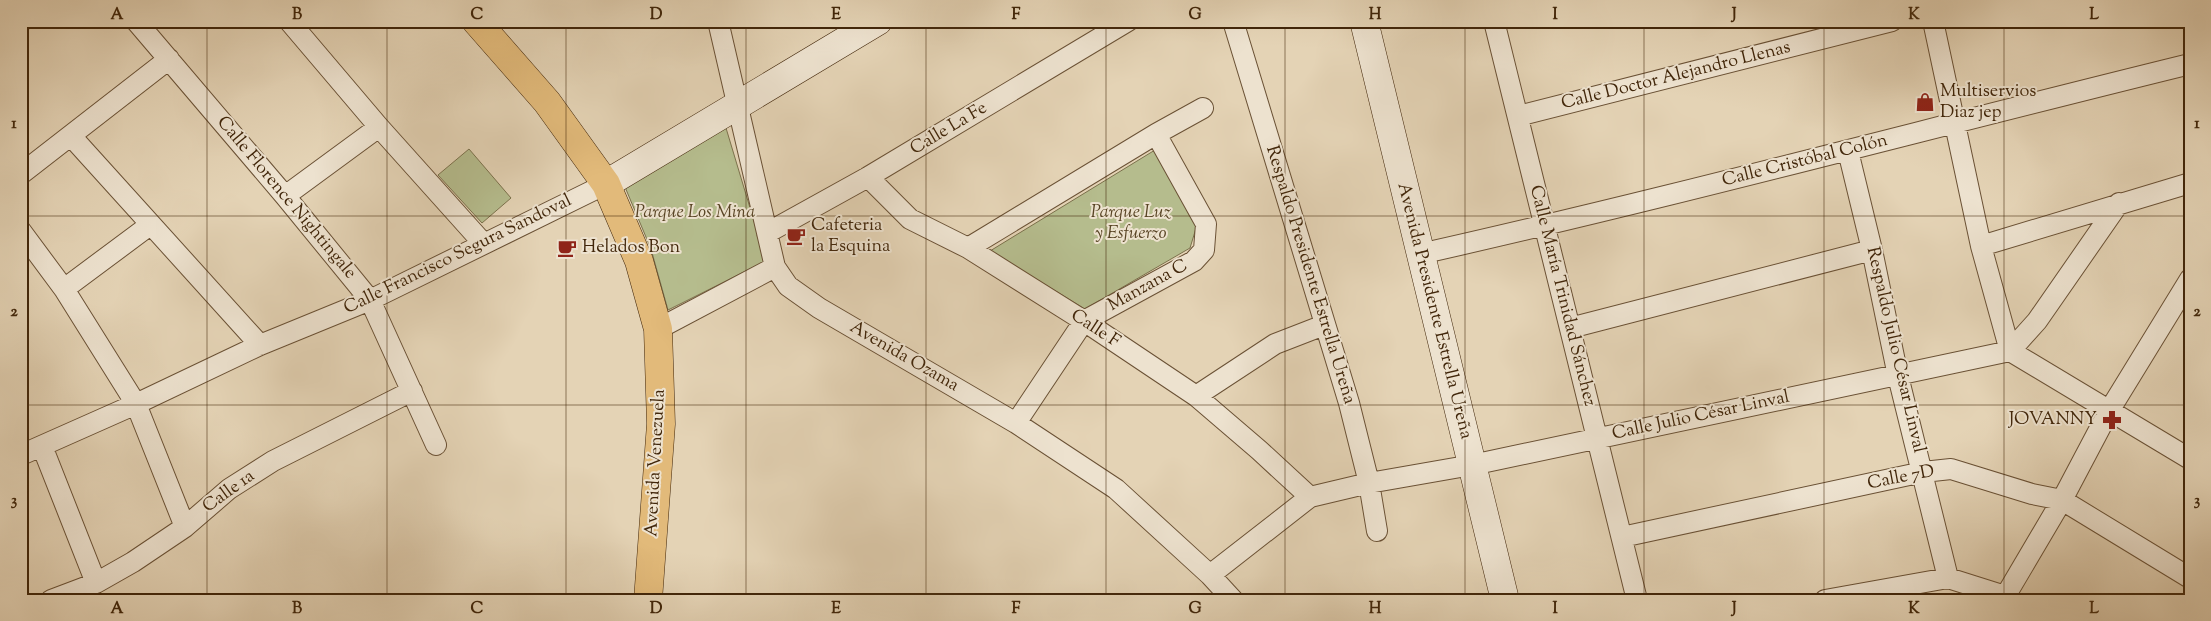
<svg xmlns="http://www.w3.org/2000/svg" width="2211" height="621" font-family="'Sorts Mill Goudy',serif">
	<rect width="100%" height="100%" fill="#e4d3b5"/>
	<filter id="stains"><feTurbulence type="fractalNoise" baseFrequency=".004" numOctaves="4"/><feColorMatrix values="0 0 0 0 .2 0 0 0 0 .09 0 0 0 0 .02 0 0 0 .5 -.17"/></filter>
	<radialGradient id="worn" r=".72"><stop offset=".6" stop-color="#630" stop-opacity="0"/><stop offset="1" stop-color="#630" stop-opacity=".3"/></radialGradient>
	<path fill="#b5bc8d" stroke="#7b714c" d="M726,128L766,261L668,310L651,249L625,187Z
		M469,149L511,198L482,223L438,175Z
		M1155,150L1197,225L1190,248L1085,309L990,251Z"/>
	<g fill="none" stroke-linecap="round" stroke-linejoin="round">
		<g stroke="#6a5135" stroke-width="22">
			<path id="minor" d="M136,21L285,196L370,300L436,445
				M289,21L379,127L483,243
				M718,21L775,267L788,286L819,308L1016,423L1116,489L1210,575L1233,600
				M1233,21L1349,403L1369,483L1377,531
				M1494,21L1637,600
				M1933,21L1981,246L2010,351
				M21,22L22,21
				M1518,116L1892,21
				M71,136L260,345
				M1848,151L1872,250L1898,376L1948,578
				M21,174L169,59
				M868,177L910,219L968,248L1084,321L1196,396L1259,450L1310,497
				M285,196L379,127
				M21,231L64,289L136,404L185,527
				M767,233L868,177L1128,21
				M1981,246L2190,183
				M968,248L1156,134L1203,108
				M1420,254C1678,196 1933,127 2190,64
				M64,289L150,225
				M1570,328L1872,250
				M658,329L775,267
				M2010,351L2037,321L2119,203
				M1196,396L1275,344L1324,325
				M1016,423L1084,321L1194,261L1204,250L1206,224L1156,134
				M42,446L96,583
				M21,455L136,404L260,345L370,300L606,184
				M1622,537L1923,472L1951,469L2032,494L2062,500L2190,578
				M1210,575L1310,497L1369,483L1472,465L2010,351L2190,459
				M51,600L96,583L133,562L185,527L229,489L273,461L412,391
				M1825,600L1948,578L2005,596L2012,600
				M2003,600L2062,500L2109,411L2190,279"/>
		</g>
		<g stroke="#41260a" stroke-width="29">
			<path id="secondary" d="M1364,21L1505,600
				M606,184L878,21"/>
		</g>
		<g stroke="#41260a" stroke-width="29">
			<path id="primary" d="M476,21L547,102L606,184L639,261L658,329L661,424L648,600"/>
		</g>
		<use href="#minor" stroke="#ede2cf" stroke-width="20"/>
		<use href="#secondary" stroke="#ede2cf" stroke-width="28"/>
		<use href="#primary" stroke="#e2ba7a" stroke-width="28"/>
	</g>
	<path fill="none" stroke="#41260a" stroke-width="1" stroke-opacity="0.55" d="M207,21V600M387,21V600M566,21V600M746,21V600M926,21V600M1106,21V600M1285,21V600M1465,21V600M1644,21V600M1824,21V600M2004,21V600M21,216H2190M21,405H2190"/>
	<defs>
		<g id="shop-bare" transform="scale(1.5)"><path d="M-5-2.5h2.3a2.7 3.5 0 0 1 5.4 0H5L5.5 6h-11ZM-1.5-2.5h3a1.5 2.3 0 0 0-3 0Z" fill="#8f2418" stroke="#ede2cf" stroke-width="2.5" paint-order="stroke"/></g>
		<g id="cafe-bare" transform="scale(1.5)"><path d="M-5.5-4.5H6V0H3Q3 3.5 0 3.5H-2.5Q-5.5 3.5-5.5 0ZM3-3.2v2h1.7v-2ZM-6 4.5H4V6H-6Z" fill="#8f2418" stroke="#ede2cf" stroke-width="2.5" paint-order="stroke"/></g>
		<g id="pharmacy-bare" transform="scale(1.5)"><path d="M-2-6h4v4h4v4h-4v4h-4v-4h-4v-4h4Z" fill="#8f2418" stroke="#ede2cf" stroke-width="2.5" paint-order="stroke"/></g>
	</defs>
	<g fill-rule="evenodd">
		<use href="#shop-bare" x="1925" y="102"/>
		<use href="#cafe-bare" x="796" y="236"/>
		<use href="#cafe-bare" x="567" y="248"/>
		<use href="#pharmacy-bare" x="2112" y="420"/>
	</g>
	<g text-anchor="middle" dominant-baseline="central" stroke-width="4" stroke-linejoin="round" paint-order="stroke">
		<g font-size="18" fill="#41260a" stroke="#ede2cf">
			<text transform="translate(1676 76) rotate(-14)">Calle Doctor Alejandro Llenas</text>
			<text transform="translate(949 129) rotate(-31)">Calle La Fe</text>
			<text transform="translate(1805 161) rotate(-14)">Calle Cristóbal Colón</text>
			<text transform="translate(286 198) rotate(50)">Calle Florence Nightingale</text>
			<text transform="translate(458 255) rotate(-26)">Calle Francisco Segura Sandoval</text>
			<text transform="translate(1310 275) rotate(73)">Respaldo Presidente Estrella Ureña</text>
			<text transform="translate(1148 286) rotate(-29)">Manzana C</text>
			<text transform="translate(1562 296) rotate(76)">Calle María Trinidad Sánchez</text>
			<text transform="translate(1434 311) rotate(76)">Avenida Presidente Estrella Ureña</text>
			<text transform="translate(1095 329) rotate(33)">Calle F</text>
			<text transform="translate(1895 350) rotate(77)">Respaldo Julio César Linval</text>
			<text transform="translate(904 357) rotate(30)">Avenida Ozama</text>
			<text transform="translate(1701 416) rotate(-12)">Calle Julio César Linval</text>
			<text transform="translate(656 463) rotate(-87)">Avenida Venezuela</text>
			<text transform="translate(1901 478) rotate(-11)">Calle 7D</text>
			<text transform="translate(229 492) rotate(-36)">Calle 1a</text>
		</g>
		<g font-size="18" fill="#41260a" stroke="#ede2cf" text-anchor="start">
			<text x="1940" y="92">Multiservios<tspan x="1940" dy="21">Diaz jep</tspan></text>
			<text x="811" y="226">Cafeteria<tspan x="811" dy="21">la Esquina</tspan></text>
			<text x="582" y="248">Helados Bon</text>
			<text x="2097" y="420" text-anchor="end">JOVANNY</text>
		</g>
		<g font-size="18" font-style="italic" fill="#584424" stroke="#ede2cf">
			<text x="695" y="213">Parque Los Mina</text>
			<text x="1131" y="213">Parque Luz<tspan x="1131" dy="21">y Esfuerzo</tspan></text>
		</g>
	</g>
	<rect width="2211" height="621" fill="none" stroke="#e4d3b5" stroke-width="55"/>
	<rect x="28" y="28" width="2156" height="566" fill="none" stroke="#41260a" stroke-width="2"/>
	<g font-size="16" text-anchor="middle" font-weight="bold" fill="#41260a">
		<text x="117" y="19">A</text>
		<text x="297" y="19">B</text>
		<text x="477" y="19">C</text>
		<text x="656" y="19">D</text>
		<text x="836" y="19">E</text>
		<text x="1016" y="19">F</text>
		<text x="1195" y="19">G</text>
		<text x="1375" y="19">H</text>
		<text x="1555" y="19">I</text>
		<text x="1734" y="19">J</text>
		<text x="1914" y="19">K</text>
		<text x="2094" y="19">L</text>
		<text x="14" y="128">1</text>
		<text x="2197" y="128">1</text>
		<text x="14" y="316">2</text>
		<text x="2197" y="316">2</text>
		<text x="14" y="505">3</text>
		<text x="2197" y="505">3</text>
		<text x="117" y="613">A</text>
		<text x="297" y="613">B</text>
		<text x="477" y="613">C</text>
		<text x="656" y="613">D</text>
		<text x="836" y="613">E</text>
		<text x="1016" y="613">F</text>
		<text x="1195" y="613">G</text>
		<text x="1375" y="613">H</text>
		<text x="1555" y="613">I</text>
		<text x="1734" y="613">J</text>
		<text x="1914" y="613">K</text>
		<text x="2094" y="613">L</text>
	</g>
	<rect width="100%" height="100%" filter="url(#stains)"/>
	<rect width="100%" height="100%" fill="url(#worn)"/>
</svg>
